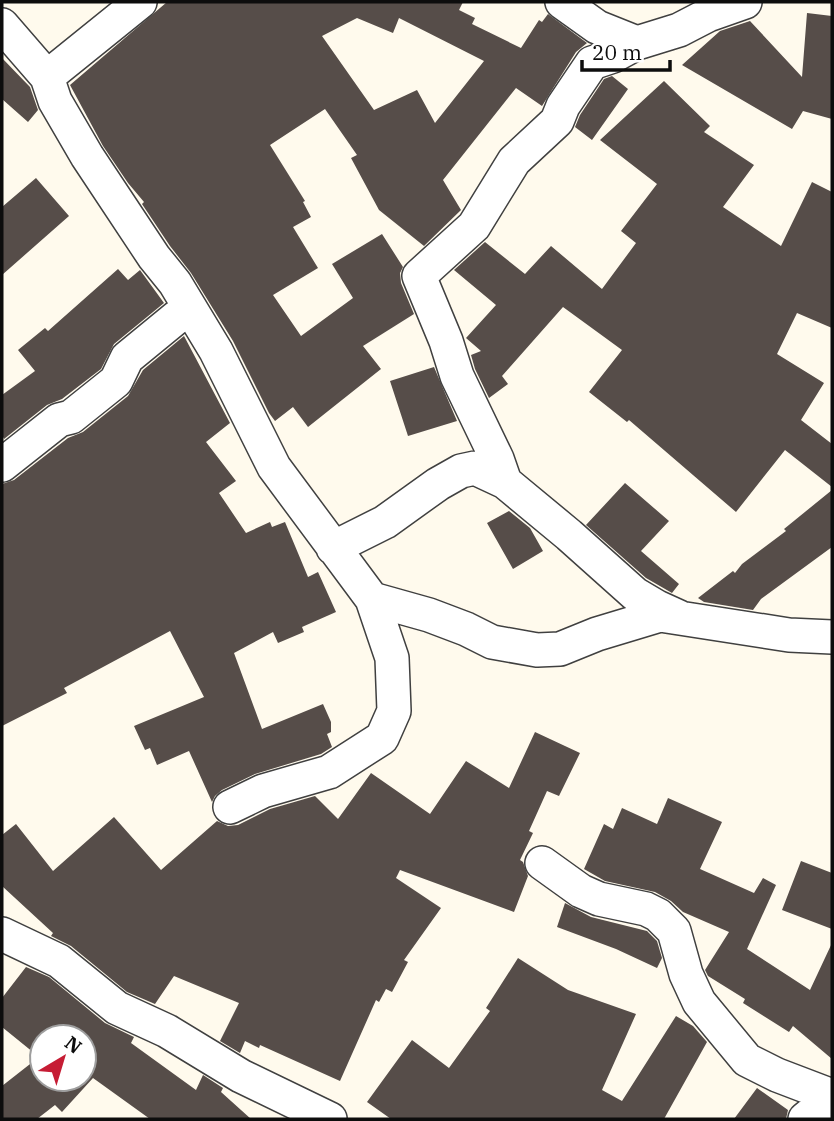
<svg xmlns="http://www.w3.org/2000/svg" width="834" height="1121" font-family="'IBM Plex Serif',serif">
	<rect width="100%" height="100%" fill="#fffaed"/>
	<path fill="#564d49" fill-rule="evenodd" d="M167,2H463L459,10L475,18L472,24L521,48L539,20L542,22L548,14L587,43L576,52L542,106L516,88L443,180L461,210L424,246L379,210L351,158L357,155L325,109L270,145L305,201L303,202L311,217L293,227L318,268L273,295L301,336L353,298L332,264L382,234L403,267L400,273L401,283L414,314L363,346L381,369L308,427L293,407L275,421L269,413L233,341L191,273L170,246L142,204L144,202L128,183L103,146L70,85ZM357,18L393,33L399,18L484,61L435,123L417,90L374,110L322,36Z
		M807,13L832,16V119L803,111L792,129L682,65L720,31L750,21L802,77Z
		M2,58L30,87L38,110L28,122L2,99Z
		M612,76L628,89L592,140L575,127L580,115L604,79Z
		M664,81L710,126L704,132L754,165L723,207L781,246L812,182L832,192V328L797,313L777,354L824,383L801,420L832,444V487L785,450L736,512L629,420L627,422L589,392L622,350L563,307L502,376L508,384L489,398L475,369L471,355L481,351L466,338L496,305L454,270L485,242L525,274L551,246L602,289L636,243L621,231L657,184L600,140Z
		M36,178L69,216L2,275V207Z
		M118,269L128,280L140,270L164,303L114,344L101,369L62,399L47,405L4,439L2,435V395L35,371L18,350L45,328L48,331Z
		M184,336L230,423L206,442L236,481L219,493L246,533L270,522L272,527L285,522L308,577L318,572L336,612L302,627L304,632L278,643L273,632L234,653L262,729L323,704L331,722V732L327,734L332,747L321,754L255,774L222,790L215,796L212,802L189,751L157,765L150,748L145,750L134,726L204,697L170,631L64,688L67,693L2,726V484L14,480L68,438L83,432L128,396L143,370Z
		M434,367L457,421L408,436L390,381Z
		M625,483L669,521L641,551L679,584L672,593L646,578L586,525Z
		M832,490V547L761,599L753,610L704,602L698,598L733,571L735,573L742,564L786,531L784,529Z
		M509,511L530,528L543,551L513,569L487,523Z
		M535,732L580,753L559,796L547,791L529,831L533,833L520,860L523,862L528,876L514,912L400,870L396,878L441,908L404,960L408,962L392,992L386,989L379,1002L376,1000L340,1081L260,1045L259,1048L245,1041L240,1053L220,1041L239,1003L174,976L155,1004L127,992L71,946L51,936L53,933L2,886V835L16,824L53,871L114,817L161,870L217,821L228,826L238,825L270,809L315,796L338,819L371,773L430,814L466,761L509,788Z
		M668,798L722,822L700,869L754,893L763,878L776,885L747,949L810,990L832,943V1059L793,1026L789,1032L743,1003L745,999L708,976L705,970L729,932L683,912L671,901L655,892L605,881L584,869L604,824L613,829L622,808L657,824Z
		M801,861L832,873V929L782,910Z
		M565,903L591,917L647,931L657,941L662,958L657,968L616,949L557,927Z
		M518,958L568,990L636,1014L602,1090L622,1101L676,1016L693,1026L707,1042L664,1119H391L367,1102L412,1040L449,1068L490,1011L486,1008Z
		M26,967L49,977L105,1023L134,1037L131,1043L196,1090L203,1075L223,1088L221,1092L251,1119H150L93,1078L62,1112L55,1105L37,1119H2V1086L39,1057L2,1027V998ZM42,1037H84V1079H42Z
		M757,1088L788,1110L786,1119H734Z"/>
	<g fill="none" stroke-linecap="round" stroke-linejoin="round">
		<g stroke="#404040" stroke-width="36">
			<path id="street" d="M562,2L597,27L637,43L679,30L708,15L745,2
				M2,25L47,77L140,2
				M47,77L55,101L87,156L154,257L175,283L216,351L274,467L372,599L392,658L394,711L382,738L329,772L263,791L230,807
				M2,465L59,420L71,417L116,381L127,358L177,317L191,310
				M505,482L497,459L457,376L446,341L419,276L474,226L514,161L557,121L563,106L592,63L613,56L637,43
				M333,548L385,522L438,484L461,471L475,468L505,482L569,535L635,594L657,607L679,617
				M372,599L429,615L466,629L492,642L537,650L560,649L597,634L660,615L789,635L832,637
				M542,863L581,891L599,899L646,909L658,915L674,931L686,974L699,1002L747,1060L777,1075L832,1096
				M2,934L59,961L117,1008L167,1031L241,1076L330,1119
				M805,1119L832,1097"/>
		</g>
		<use href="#street" stroke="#fff" stroke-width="33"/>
	</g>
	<rect width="834" height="1121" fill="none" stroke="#0d0d0d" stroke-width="7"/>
	<g transform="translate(63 1058) rotate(38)"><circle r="33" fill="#ffffff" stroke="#9e9e9e" stroke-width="2"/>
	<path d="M0-5L12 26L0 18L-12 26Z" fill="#c61c34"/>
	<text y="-10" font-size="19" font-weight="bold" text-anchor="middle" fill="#0d0d0d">N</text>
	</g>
	<path d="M582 60v10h88v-10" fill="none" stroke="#0d0d0d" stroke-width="3.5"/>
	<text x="592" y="60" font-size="21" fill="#0d0d0d" stroke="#ffffff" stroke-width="5" paint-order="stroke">20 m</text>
</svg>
